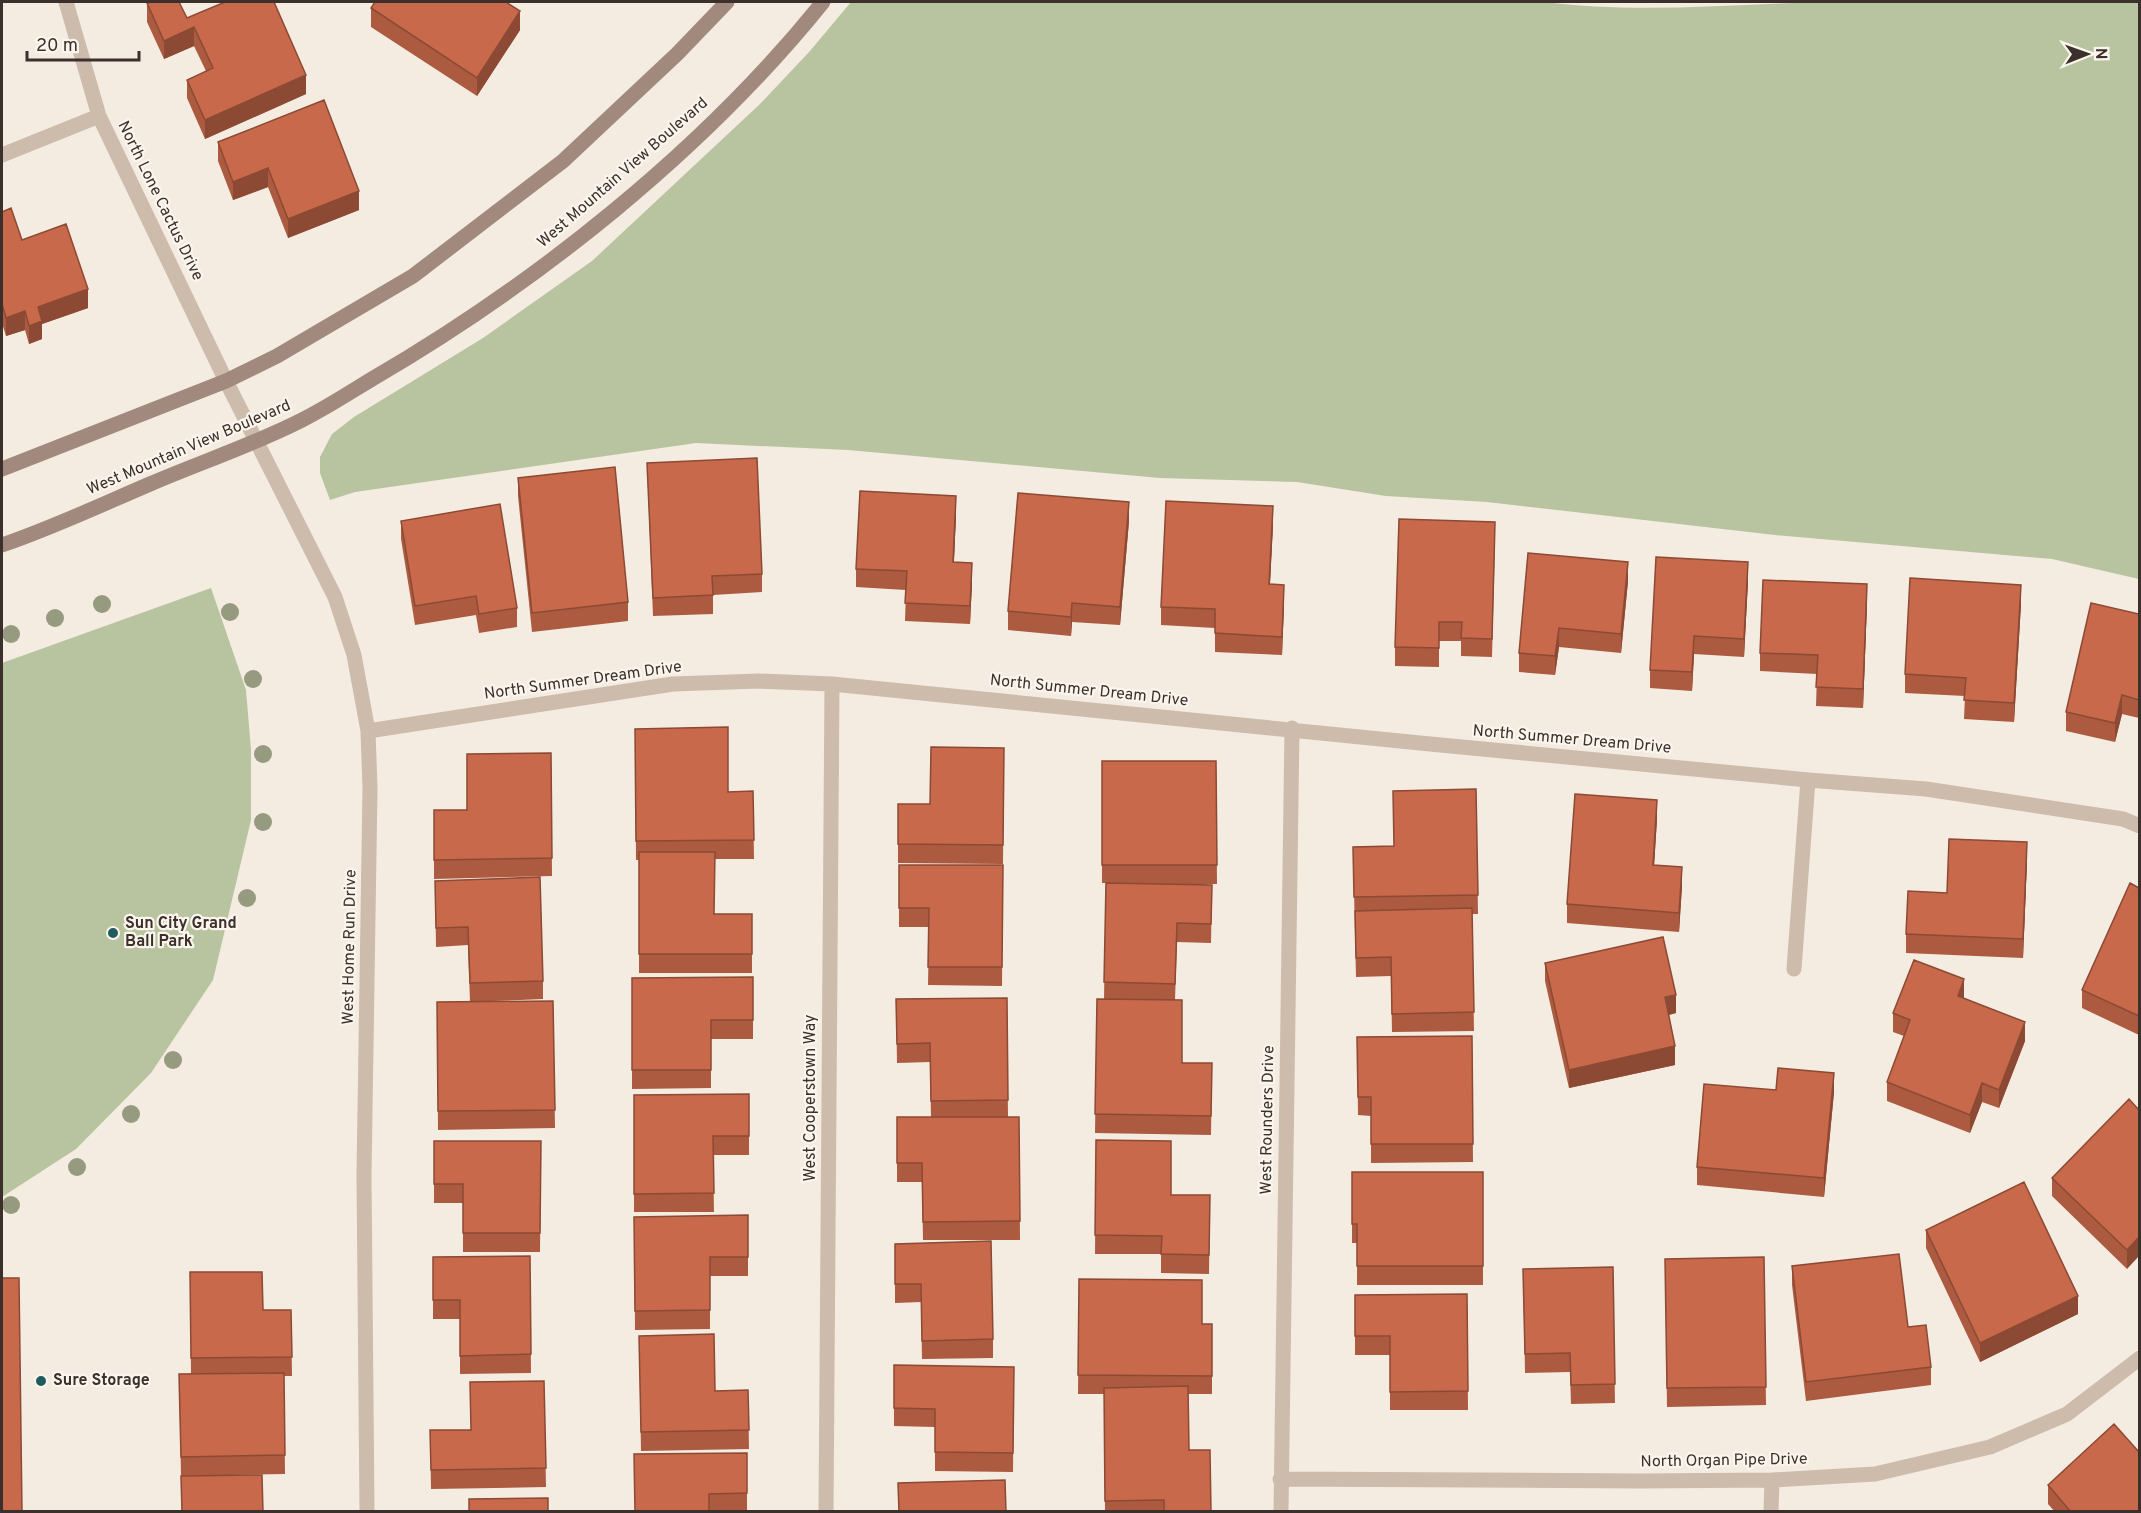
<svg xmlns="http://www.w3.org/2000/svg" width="2141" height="1513" font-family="Overpass,sans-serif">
	<rect width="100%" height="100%" fill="#f4ebe1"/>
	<path fill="#b8c4a0" d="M851,2H1545C1638,14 1733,4 1826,2C1930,0 2035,1 2139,2V579L2052,559L1775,535L1487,502L1386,496L1297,482L1160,478L848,450L696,443L355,492L330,500L320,473V457L332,434L354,417L483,338L592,261L760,104L810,51Z
		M211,588L246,690L251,750V820L213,980L151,1073L76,1149L2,1197V663Z"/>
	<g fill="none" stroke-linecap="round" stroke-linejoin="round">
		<path stroke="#cdbbac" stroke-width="15" d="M66,2L99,116L226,381L335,597L354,655L368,731L370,788L364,1175L367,1512
			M2,155L99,116
			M368,731L673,684L759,681L832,684L1430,744L1808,780L1926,789L2123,819L2140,826
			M1794,969L1808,780
			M1280,1479L1640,1481L1772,1480L1875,1474L1990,1447L2067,1414L2140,1358
			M826,1512L832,684
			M1281,1512L1292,728
			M1771,1512L1772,1480"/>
		<path stroke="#a18a7d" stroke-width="15" d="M2,469L226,381L277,356L413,276L563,161L677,54L727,2
			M2,545C52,528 101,505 150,484C201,462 253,445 302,420C326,408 349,393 372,379C537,283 703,151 823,2"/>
	</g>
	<g fill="#969b7f">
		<circle cx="102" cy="604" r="9"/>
		<circle cx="230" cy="612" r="9"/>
		<circle cx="55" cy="618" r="9"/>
		<circle cx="11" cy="634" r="9"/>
		<circle cx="253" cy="679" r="9"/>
		<circle cx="263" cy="754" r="9"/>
		<circle cx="263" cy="822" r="9"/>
		<circle cx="247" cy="898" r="9"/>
		<circle cx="173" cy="1060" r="9"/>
		<circle cx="131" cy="1114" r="9"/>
		<circle cx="77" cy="1167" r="9"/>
		<circle cx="11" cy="1205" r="9"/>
	</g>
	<path fill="#ac5a40" d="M147,3L187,18L306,94L205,139L187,98V80L206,71L194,46L164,59L147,22Z
		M371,8L520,30L477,96L371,27Z
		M218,142L359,210L288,238L268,187L233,200L218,161Z
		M2,212L22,240L88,308L42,324V339L29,344L25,330L6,336L2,323Z
		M647,463L762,574V592L713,595V614L653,616Z
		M518,478L628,602V621L532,632L518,496Z
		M956,515L954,562L972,582L970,624L905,621L906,590L856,587V569Z
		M401,521L517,608V627L479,633L476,615L415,625L401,539Z
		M1129,521L1120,625L1072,622L1071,636L1008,630V611Z
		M1273,525L1270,584L1284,603L1282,655L1215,652V628L1161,625V607Z
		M1495,540L1492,657L1461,656V641H1439V667L1395,666V647Z
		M1628,581L1621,653L1559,647L1555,675L1519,672V653Z
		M1748,581L1744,657L1694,654L1692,691L1650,688V670Z
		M1867,603L1863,708L1816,706L1817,674L1760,671V653Z
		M2021,604L2014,722L1964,719L1965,696L1905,693V674Z
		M2139,614V718L2122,714L2115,742L2066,731V712Z
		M635,729L728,792L753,791L754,859H715L714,914H752V973H639V860H636Z
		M1004,748L1003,864L898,863V844L930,804Z
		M551,753L552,876L434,879V810H467Z
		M1102,761H1216L1217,884H1134L1212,885L1211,943L1177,942L1175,1000L1182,1063H1212L1211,1135L1095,1133L1097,999H1104L1106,883H1102Z
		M1476,789L1478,914H1472L1474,1031L1392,1032L1391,976L1356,977L1353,847L1393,846Z
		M1657,819L1654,865L1682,886L1679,932L1567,923V904Z
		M2027,861L2023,958L1906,953V934L1947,893Z
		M899,865H1003L1002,986L928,985L929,927H899Z
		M435,881L543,981V999L470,1002L468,945L436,947Z
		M2139,888V1035L2082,1008V990Z
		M1545,963L1676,1013L1668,1015L1675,1065L1569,1088L1545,981Z
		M753,977V1039H711V1088L632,1089V978Z
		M1007,998L1008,1117H1019L1020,1240H923L922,1182H897V1117H931L930,1062L897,1063L896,999Z
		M1964,998V999L2025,1041L1999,1108L1982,1102L1970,1133L1887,1101V1082L1904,1036L1893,1032V1013Z
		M553,1001L555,1128L438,1130L437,1002Z
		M1472,1036L1473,1162L1371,1163V1116L1358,1115L1357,1037Z
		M1776,1090L1834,1092L1824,1197L1697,1185V1167Z
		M749,1094V1155H713L714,1212H634V1095Z
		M2139,1110L2127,1269L2052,1196V1178Z
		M1096,1140L1171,1195H1210L1209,1274L1161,1273V1254H1095Z
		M434,1141H541L540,1252H463V1203H434Z
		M1352,1172H1483V1285H1357V1243H1352Z
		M748,1215V1276H710V1329L635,1330L634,1217Z
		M1926,1230L2078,1314L1980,1362L1926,1248Z
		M895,1244L993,1339V1358L922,1359L921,1302L895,1303Z
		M530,1256L531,1373L460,1374V1319H433V1257Z
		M1764,1257L1766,1405L1667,1407L1665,1259Z
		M1792,1266L1908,1327L1931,1367V1385L1806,1401L1792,1285Z
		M1613,1267L1615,1403L1571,1404L1570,1372L1525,1373L1523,1269Z
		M190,1272L263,1310H291L292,1376H284L285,1474L181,1476L179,1374H191Z
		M1079,1279L1202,1324H1212V1394H1188L1189,1450L1211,1512H1105L1104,1394H1078Z
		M1467,1294L1468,1410H1390V1355H1355V1295Z
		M639,1336L715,1391L748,1390L749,1449L641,1451Z
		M894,1365L1014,1367L1013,1472L935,1471V1427L894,1426Z
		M544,1381L546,1487L431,1489L430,1430H470Z
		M747,1453V1512H635Z
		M2048,1485L2139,1512H2055L2048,1504Z"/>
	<path fill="#8c4a34" d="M520,11V30L477,96V78Z
		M194,27V46L164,59V41Z
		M306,75V94L205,139V120Z
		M268,168V187L233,200V182Z
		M359,191V210L288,238V219Z
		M88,289V308L42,324V339L29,344V326L38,307Z
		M25,311V330L6,336V318Z
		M956,496V515L953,581V562Z
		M1129,502V521L1120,625V607Z
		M1273,506V525L1269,603V584Z
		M1628,562V581L1621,653V634Z
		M1748,562V581L1744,657V639Z
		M972,563V582L970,624V606Z
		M1867,584V603L1863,708V689Z
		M1284,585V603L1282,655V637Z
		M2021,585V604L2014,722V703Z
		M1072,603V622L1071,636V617Z
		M1559,628V647L1555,675V656Z
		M1694,636V654L1692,691V672Z
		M2122,695V714L2115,742V723Z
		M1657,800V819L1653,884V865Z
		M2027,842V861L2023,958V939Z
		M1682,867V886L1679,932V913Z
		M1964,979V998L1958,1015V996Z
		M1676,995V1013L1665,1016V997Z
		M2025,1022V1041L1999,1108V1090Z
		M1675,1046V1065L1569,1088V1070Z
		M1834,1073V1092L1824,1197V1178Z
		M1982,1083V1102L1970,1133V1115Z
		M2139,1237V1256L2127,1269V1250Z
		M2078,1296V1314L1980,1362V1343Z"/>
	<path fill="#c8694b" stroke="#8c4a34" stroke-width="1.5" d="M152,2H179L187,18L225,2H274L306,75L205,120L187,80L213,68L194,27L164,41L147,3Z
		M375,2H506L520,11L477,78L371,8Z
		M324,100L359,191L288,219L268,168L233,182L218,142Z
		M11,208L22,240L66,224L88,289L38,307L42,321L29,326L25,311L6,318L2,304V212Z
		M757,458L762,574L712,576L713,595L653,598L647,463Z
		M615,467L628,602L532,613L518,478Z
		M860,491L956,496L953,562L972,563L970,606L905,603L907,571L856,569Z
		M1018,493L1129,502L1120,607L1072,603L1071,617L1008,611Z
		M1166,501L1273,506L1269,584L1284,585L1282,637L1215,633V609L1161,607Z
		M500,504L517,608L479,614L476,596L415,606L401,521Z
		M1399,519L1495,522L1492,639L1461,638L1462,622H1439V648L1395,647Z
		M1528,553L1628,562L1621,634L1559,628L1555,656L1519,653Z
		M1656,557L1748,562L1744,639L1694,636L1692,672L1650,670Z
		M1910,578L2021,585L2014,703L1964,700L1966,678L1905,674Z
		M1763,580L1867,584L1863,689L1816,687L1818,655L1760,653Z
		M2091,603L2139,614V700L2122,695L2115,723L2066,712Z
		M728,727V792L753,791L754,840L636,841L635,729Z
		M931,747L1004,748L1003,845L898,844V804H930Z
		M551,753L552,858L434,860V810H467V754Z
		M1102,761H1216L1217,865H1102Z
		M1476,789L1478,895L1354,897L1353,847L1394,846L1393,791Z
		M1575,794L1657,800L1653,865L1682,867L1679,913L1567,904Z
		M1949,839L2027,842L2023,939L1906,934L1908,891L1947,893Z
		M639,852H715L714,914H752V954H639Z
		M899,865H1003L1002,967H928L929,908H899Z
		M540,877L543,981L470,983L468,927L436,928L435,881Z
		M1106,883L1212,885L1211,924L1177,923L1175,984L1104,982Z
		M2130,883L2139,888V1016L2082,990Z
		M1472,908L1474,1012L1392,1014L1391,957L1356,958L1355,911Z
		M1663,937L1676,995L1665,997L1675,1046L1569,1070L1545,963Z
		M1914,960L1964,979L1958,996L2025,1022L1999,1090L1982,1083L1970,1115L1887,1082L1910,1020L1893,1013Z
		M753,977V1020H711V1070H632V978Z
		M1007,998L1008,1100L931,1101L930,1043L897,1044L896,999Z
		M1097,999L1182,1000V1063H1212L1211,1116L1095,1114Z
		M553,1001L555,1110L438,1111L437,1002Z
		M1472,1036L1473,1144H1371V1097H1358L1357,1037Z
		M1778,1068L1834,1073L1824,1178L1697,1167L1704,1084L1776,1090Z
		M749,1094V1136H713L714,1193L634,1194V1095Z
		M2129,1099L2139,1110V1237L2127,1250L2052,1178Z
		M897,1117H1019L1020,1221L923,1222L922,1163H897Z
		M1096,1140L1171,1141V1195H1210L1209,1255L1161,1254L1162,1236L1095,1235Z
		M434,1141H541L540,1233H463V1184H434Z
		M1352,1172H1483V1266H1357V1224H1352Z
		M2024,1182L2078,1296L1980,1343L1926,1230Z
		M748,1215V1257H710V1310L635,1311L634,1217Z
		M991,1241L993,1339L922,1341L921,1284H895V1244Z
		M1899,1254L1908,1327L1926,1325L1931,1367L1806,1382L1792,1266Z
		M530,1256L531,1354L460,1356V1300H433V1257Z
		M1764,1257L1766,1387L1667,1388L1665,1259Z
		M1613,1267L1615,1384L1571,1385L1570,1353L1525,1354L1523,1269Z
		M190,1272H262L263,1310H291L292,1357L191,1358Z
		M2,1278H19L22,1512H2Z
		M1079,1279L1202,1280V1324H1212V1376L1078,1375Z
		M1467,1294L1468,1391L1390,1392V1336H1355V1295Z
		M714,1334L715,1391L748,1390L749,1430L641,1432L639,1336Z
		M894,1365L1014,1367L1013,1453L935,1452V1409L894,1408Z
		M284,1373L285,1455L181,1457L179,1374Z
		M544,1381L546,1468L431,1470L430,1430H471L470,1382Z
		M1188,1386L1189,1450H1210L1211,1512H1164V1500L1105,1501L1104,1388Z
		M2114,1424L2139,1452V1512H2071L2048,1485Z
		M747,1453V1493L709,1494V1512H635L634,1454Z
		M262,1475L263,1512H182L181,1476Z
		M1005,1480L1006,1512H899L898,1483Z
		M548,1498V1512H469V1499Z"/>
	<g fill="#1f5a5e" stroke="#fbf5ee" stroke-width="2">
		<circle cx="113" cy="933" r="6"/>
		<circle cx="41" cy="1381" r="6"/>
	</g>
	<g text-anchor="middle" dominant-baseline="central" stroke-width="4.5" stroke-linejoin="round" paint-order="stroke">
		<g font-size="16" fill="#3b302b" stroke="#fbf5ee">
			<text transform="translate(623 173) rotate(-41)">West Mountain View Boulevard</text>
			<text transform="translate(160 201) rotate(64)">North Lone Cactus Drive</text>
			<text transform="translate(189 448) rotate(-23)">West Mountain View Boulevard</text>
			<text transform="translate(583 681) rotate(-8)">North Summer Dream Drive</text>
			<text transform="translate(1089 691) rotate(6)">North Summer Dream Drive</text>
			<text transform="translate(1572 740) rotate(5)">North Summer Dream Drive</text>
			<text transform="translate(350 947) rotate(-89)">West Home Run Drive</text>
			<text transform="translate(811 1098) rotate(-90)">West Cooperstown Way</text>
			<text transform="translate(1268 1120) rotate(-89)">West Rounders Drive</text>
			<text transform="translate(1724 1461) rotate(-1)">North Organ Pipe Drive</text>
		</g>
		<g font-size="16" font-weight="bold" fill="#3b302b" stroke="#fbf5ee" text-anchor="start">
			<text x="125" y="924">Sun City Grand<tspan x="125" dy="18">Ball Park</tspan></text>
			<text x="53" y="1381">Sure Storage</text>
		</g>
	</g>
	<rect width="2141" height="1513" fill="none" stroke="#3b302b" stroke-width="6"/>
	<g transform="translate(2087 54) rotate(89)" stroke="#fbf5ee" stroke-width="4.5" paint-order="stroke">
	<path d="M0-4.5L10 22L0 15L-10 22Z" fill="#3b302b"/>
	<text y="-9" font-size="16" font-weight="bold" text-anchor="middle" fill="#3b302b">N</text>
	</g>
	<path d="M27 51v9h112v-9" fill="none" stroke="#3b302b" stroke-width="3"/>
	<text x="36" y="51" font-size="18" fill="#3b302b" stroke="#fbf5ee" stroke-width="4.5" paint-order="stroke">20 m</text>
</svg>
